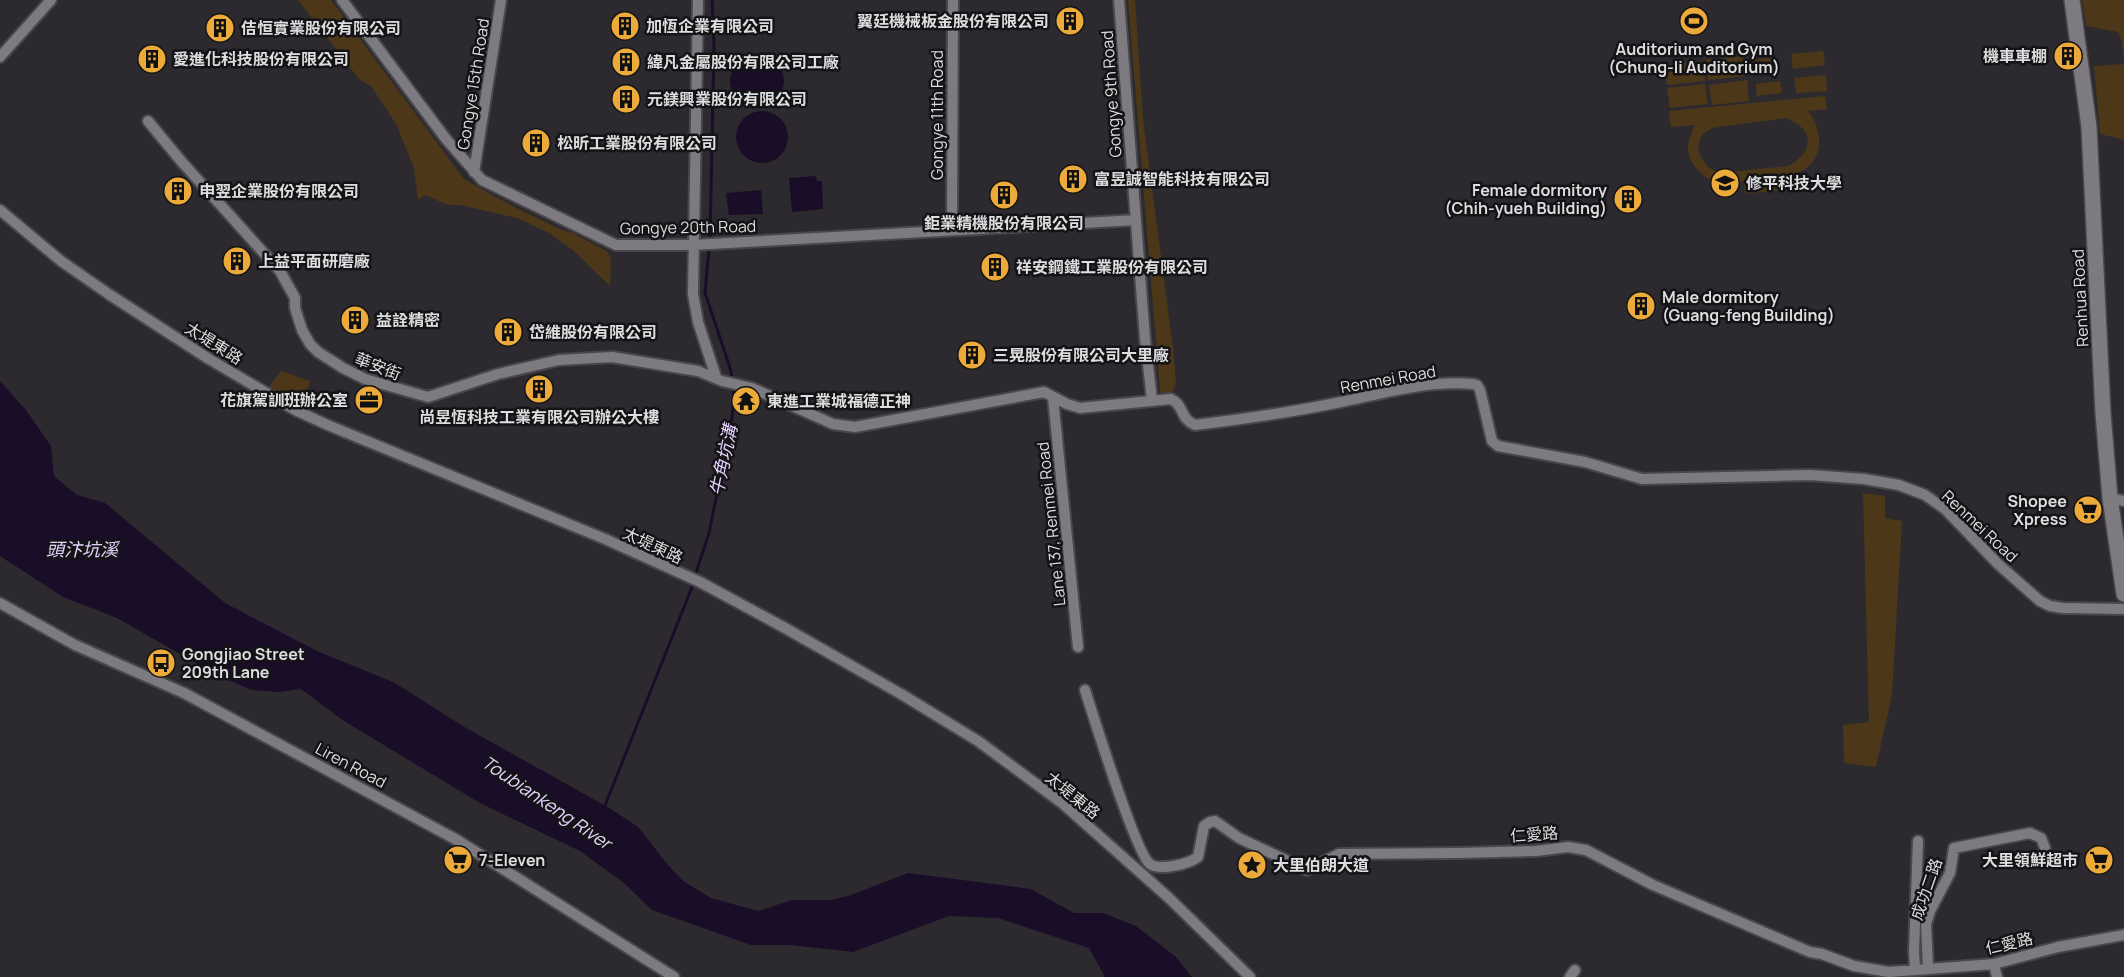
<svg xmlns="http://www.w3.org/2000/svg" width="2124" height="977" font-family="Manrope,'Noto Sans TC',sans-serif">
	<rect width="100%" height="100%" fill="#2c2a2f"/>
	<path fill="#4c3819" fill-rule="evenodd" d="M298,0H331L464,179L516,208L562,230L571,232L608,252L611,260L610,286L573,250L549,233L517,218L460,205H448L425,195L418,200L414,168L396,124L371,86L360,80Z
		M1128,0H1135L1143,119L1173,348L1176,384L1174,390L1170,393L1162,394L1160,390Z
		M2082,0H2124V61L2122,42L2118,32L2086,26Z
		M1823,51L1825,65L1793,69L1791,54Z
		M1743,56L1746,76L1708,80L1706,60Z
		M1777,57L1778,69L1754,72L1752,60Z
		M1703,61L1705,81L1667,85L1665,65Z
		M2124,64V140L2100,134L2094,66Z
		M1826,75L1827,91L1796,93L1794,78Z
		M1747,80L1749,101L1712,105L1709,85Z
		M1780,81L1782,93L1757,96L1756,84Z
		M1705,84L1708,104L1670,108L1667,88Z
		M1825,96L1827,109L1808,111C1824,131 1825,161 1798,173C1786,179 1770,178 1757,179C1746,180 1732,184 1720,183C1705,181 1688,164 1688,148C1688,141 1692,132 1694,125L1671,127L1669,111ZM1785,118C1815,128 1815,152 1788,166L1720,173L1709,168L1700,156L1698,145L1702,135L1712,128Z
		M1785,180L1786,190L1745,194L1744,184Z
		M281,371L310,381L304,404L269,387Z
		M1863,493L1885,496V518L1902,521L1892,695L1876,767L1844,763L1843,725L1869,722Z"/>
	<path fill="#1a0d27" d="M730 81a27 27 0 1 1 54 0a27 27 0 1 1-54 0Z
		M736 137a26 26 0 1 1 52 0a26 26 0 1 1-52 0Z
		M816,176L817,181H822L823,209L792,212L789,178Z
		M761,190L763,214L729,215L726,193Z
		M0,381L26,410L51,446L54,476L77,495L105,503L225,603L317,651L395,683L461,725L611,809L638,827L668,865L683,881L711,898L758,911L792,900H832L851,895L908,873L1031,889L1074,913H1103L1136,926L1176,957L1192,977H1105L1089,948L998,918L949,916L853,952L790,945H751L652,910L624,883L580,851L480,803L344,721L301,689L279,692L252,690L217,675L117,618L63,597L0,556Z"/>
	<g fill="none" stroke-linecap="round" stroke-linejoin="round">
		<path stroke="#1a0d27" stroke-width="3" d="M710,241L714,46L712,0
			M709,248L705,293L731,371L732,380
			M695,576L709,533L723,464L727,456L734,400L733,387
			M604,808L694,582"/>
		<g stroke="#48474b" stroke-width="14">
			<path id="street" d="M342,0L446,139L482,180L616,245H693L1136,220
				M698,0L693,294L698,322L716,377
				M1119,0L1145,339L1152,400
				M0,57L51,0
				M148,121L181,161L280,271L295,298V308L302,330L310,344L318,352L343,368L365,379L428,397L498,374L559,360L612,357L698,371L722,381L752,388L833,424L855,427L1044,392L1067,404L1080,408L1171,399C1185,406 1179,418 1195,425C1244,419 1293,412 1341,402C1384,393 1428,380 1473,384L1477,385L1480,390L1492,441L1498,446L1585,462L1642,479L1810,475L1864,479L1899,485L1925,495L1945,509L1998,564L2040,601L2050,606L2063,608L2124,609
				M474,172L501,0
				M0,210L61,261L110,295L209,359L297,411L330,426L605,539L700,582L785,628L901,694L978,741L1062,803L1169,898L1250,977
				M952,230L953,0
				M1053,398L1078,647
				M2110,498L2124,501
				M0,603L75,645L184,693L457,840L674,977
				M1085,690C1093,715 1136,854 1150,864C1160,871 1189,864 1198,857L1204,826L1210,822L1215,821L1239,838L1307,870L1339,854L1457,853L1536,851L1568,847L1586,850L1653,885L1810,952L1822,954L1854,966L1889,972L1994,964L2058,947L2124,935
				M1994,964L1997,977
				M1928,968L1926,924L1930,911L1950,873L1954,848L2030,833L2041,838L2045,848
				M1915,969L1914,951L1918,841
				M1570,977L1575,970"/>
		</g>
		<g stroke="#48474b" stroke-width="18">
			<path id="secondary" d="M2072,0L2089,127L2103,413L2110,498L2124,594"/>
		</g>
		<use href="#street" stroke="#7d7b80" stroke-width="10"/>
		<use href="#secondary" stroke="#7d7b80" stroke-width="15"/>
	</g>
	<defs>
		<g id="building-disc" transform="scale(1.5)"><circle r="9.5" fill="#ebaa39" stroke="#141315"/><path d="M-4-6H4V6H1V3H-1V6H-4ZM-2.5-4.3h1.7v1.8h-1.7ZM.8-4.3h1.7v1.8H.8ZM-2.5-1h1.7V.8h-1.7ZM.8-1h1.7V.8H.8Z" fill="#111"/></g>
		<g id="stadium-disc" transform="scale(1.5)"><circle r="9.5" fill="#ebaa39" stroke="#141315"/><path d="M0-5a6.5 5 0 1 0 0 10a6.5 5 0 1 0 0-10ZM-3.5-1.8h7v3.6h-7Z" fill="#111"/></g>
		<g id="university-disc" transform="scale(1.5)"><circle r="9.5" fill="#ebaa39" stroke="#141315"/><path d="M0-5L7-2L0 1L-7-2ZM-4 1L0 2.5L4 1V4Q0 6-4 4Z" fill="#111"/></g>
		<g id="office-disc" transform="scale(1.5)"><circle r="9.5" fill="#ebaa39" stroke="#141315"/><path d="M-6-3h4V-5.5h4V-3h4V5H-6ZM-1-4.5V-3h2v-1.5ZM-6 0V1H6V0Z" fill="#111"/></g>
		<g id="temple-disc" transform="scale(1.5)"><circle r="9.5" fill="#ebaa39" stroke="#141315"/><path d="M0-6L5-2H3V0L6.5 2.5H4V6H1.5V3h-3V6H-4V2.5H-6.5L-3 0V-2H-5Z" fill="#111"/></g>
		<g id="supermarket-disc" transform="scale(1.5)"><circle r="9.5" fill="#ebaa39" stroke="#141315"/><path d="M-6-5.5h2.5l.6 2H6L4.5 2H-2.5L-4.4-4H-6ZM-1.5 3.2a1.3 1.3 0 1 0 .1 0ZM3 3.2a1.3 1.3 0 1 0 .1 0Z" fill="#111"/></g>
		<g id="bus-disc" transform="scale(1.5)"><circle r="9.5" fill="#ebaa39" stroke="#141315"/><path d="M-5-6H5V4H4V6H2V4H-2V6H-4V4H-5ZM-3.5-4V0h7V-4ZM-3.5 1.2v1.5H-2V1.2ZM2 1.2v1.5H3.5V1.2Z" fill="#111"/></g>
		<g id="sight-disc" transform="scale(1.5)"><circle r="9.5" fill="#ebaa39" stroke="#141315"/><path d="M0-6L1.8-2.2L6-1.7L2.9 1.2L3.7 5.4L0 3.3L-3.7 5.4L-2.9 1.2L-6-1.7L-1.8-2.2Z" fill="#111"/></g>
	</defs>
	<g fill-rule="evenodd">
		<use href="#building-disc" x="1070" y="21"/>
		<use href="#stadium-disc" x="1694" y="21"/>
		<use href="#building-disc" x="625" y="26"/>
		<use href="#building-disc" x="220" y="28"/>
		<use href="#building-disc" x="2068" y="56"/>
		<use href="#building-disc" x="152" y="59"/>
		<use href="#building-disc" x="626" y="62"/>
		<use href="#building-disc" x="626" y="99"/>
		<use href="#building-disc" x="536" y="143"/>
		<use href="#building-disc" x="1073" y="179"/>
		<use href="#university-disc" x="1725" y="183"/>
		<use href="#building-disc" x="178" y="191"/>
		<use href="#building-disc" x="1004" y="195"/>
		<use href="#building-disc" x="1628" y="199"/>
		<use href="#building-disc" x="237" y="261"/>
		<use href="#building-disc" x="995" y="267"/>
		<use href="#building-disc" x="1641" y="306"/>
		<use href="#building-disc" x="355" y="320"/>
		<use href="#building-disc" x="508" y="332"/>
		<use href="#building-disc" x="972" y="355"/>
		<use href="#building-disc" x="539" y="389"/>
		<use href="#office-disc" x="369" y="400"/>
		<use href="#temple-disc" x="746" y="401"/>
		<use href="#supermarket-disc" x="2088" y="510"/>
		<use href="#bus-disc" x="161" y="663"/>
		<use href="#supermarket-disc" x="458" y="860"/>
		<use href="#supermarket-disc" x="2099" y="860"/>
		<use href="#sight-disc" x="1252" y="865"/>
	</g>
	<g text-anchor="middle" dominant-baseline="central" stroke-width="5" stroke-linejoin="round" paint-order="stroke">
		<g font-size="16" font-weight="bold" fill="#dddcdf" stroke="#141315" text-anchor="start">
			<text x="1049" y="21" text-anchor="end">翼廷機械板金股份有限公司</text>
			<text x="646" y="26">加恆企業有限公司</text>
			<text x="241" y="28">佶恒實業股份有限公司</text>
			<text x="1694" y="49" text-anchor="middle">Auditorium and Gym<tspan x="1694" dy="18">(Chung-li Auditorium)</tspan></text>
			<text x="2047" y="56" text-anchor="end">機車車棚</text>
			<text x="173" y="59">愛進化科技股份有限公司</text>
			<text x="647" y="62">緯凡金屬股份有限公司工廠</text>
			<text x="647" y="99">元鎂興業股份有限公司</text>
			<text x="557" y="143">松昕工業股份有限公司</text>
			<text x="1094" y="179">富昱誠智能科技有限公司</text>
			<text x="1746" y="183">修平科技大學</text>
			<text x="1607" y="190" text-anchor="end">Female dormitory<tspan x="1607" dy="18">(Chih-yueh Building)</tspan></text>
			<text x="199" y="191">申翌企業股份有限公司</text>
			<text x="1004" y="223" text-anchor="middle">鉅業精機股份有限公司</text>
			<text x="258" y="261">上益平面研磨廠</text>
			<text x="1016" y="267">祥安鋼鐵工業股份有限公司</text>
			<text x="1662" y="297">Male dormitory<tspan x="1662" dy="18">(Guang-feng Building)</tspan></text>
			<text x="376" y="320">益詮精密</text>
			<text x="529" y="332">岱維股份有限公司</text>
			<text x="993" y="355">三晃股份有限公司大里廠</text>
			<text x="348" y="400" text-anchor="end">花旗駕訓班辦公室</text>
			<text x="767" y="401">東進工業城福德正神</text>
			<text x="539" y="417" text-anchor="middle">尚昱恆科技工業有限公司辦公大樓</text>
			<text x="2067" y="501" text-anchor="end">Shopee<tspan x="2067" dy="18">Xpress</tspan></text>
			<text x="182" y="654">Gongjiao Street<tspan x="182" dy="18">209th Lane</tspan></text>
			<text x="479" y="860">7-Eleven</text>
			<text x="2078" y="860" text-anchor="end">大里領鮮超市</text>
			<text x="1273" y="865">大里伯朗大道</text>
		</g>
		<g font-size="16" fill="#dddcdf" stroke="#141315">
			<text transform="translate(473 84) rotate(-81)">Gongye 15th Road</text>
			<text transform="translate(1111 94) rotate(-94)">Gongye 9th Road</text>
			<text transform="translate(937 115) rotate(-90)">Gongye 11th Road</text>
			<text transform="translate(688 227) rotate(-1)">Gongye 20th Road</text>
			<text transform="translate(2080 298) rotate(-93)">Renhua Road</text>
			<text transform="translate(214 343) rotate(32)">太堤東路</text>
			<text transform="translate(378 366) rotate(21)">華安街</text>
			<text transform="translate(1388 379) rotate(-10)">Renmei Road</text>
			<text transform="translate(1051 524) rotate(-96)">Lane 137, Renmei Road</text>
			<text transform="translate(1980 526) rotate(43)">Renmei Road</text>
			<text transform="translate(653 545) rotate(25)">太堤東路</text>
			<text transform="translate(351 765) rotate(28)">Liren Road</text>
			<text transform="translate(1073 795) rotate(39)">太堤東路</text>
			<text transform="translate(1534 834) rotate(-4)">仁愛路</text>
			<text transform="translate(1926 889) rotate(-71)">成功二路</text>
			<text transform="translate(2009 943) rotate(-13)">仁愛路</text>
		</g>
		<g font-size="18" font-style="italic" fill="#e4d0ff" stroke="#141315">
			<text transform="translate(723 460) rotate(-78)">牛角坑溝</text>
			<text x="82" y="549">頭汴坑溪</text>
			<text transform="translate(547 802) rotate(34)">Toubiankeng River</text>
		</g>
	</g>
</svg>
